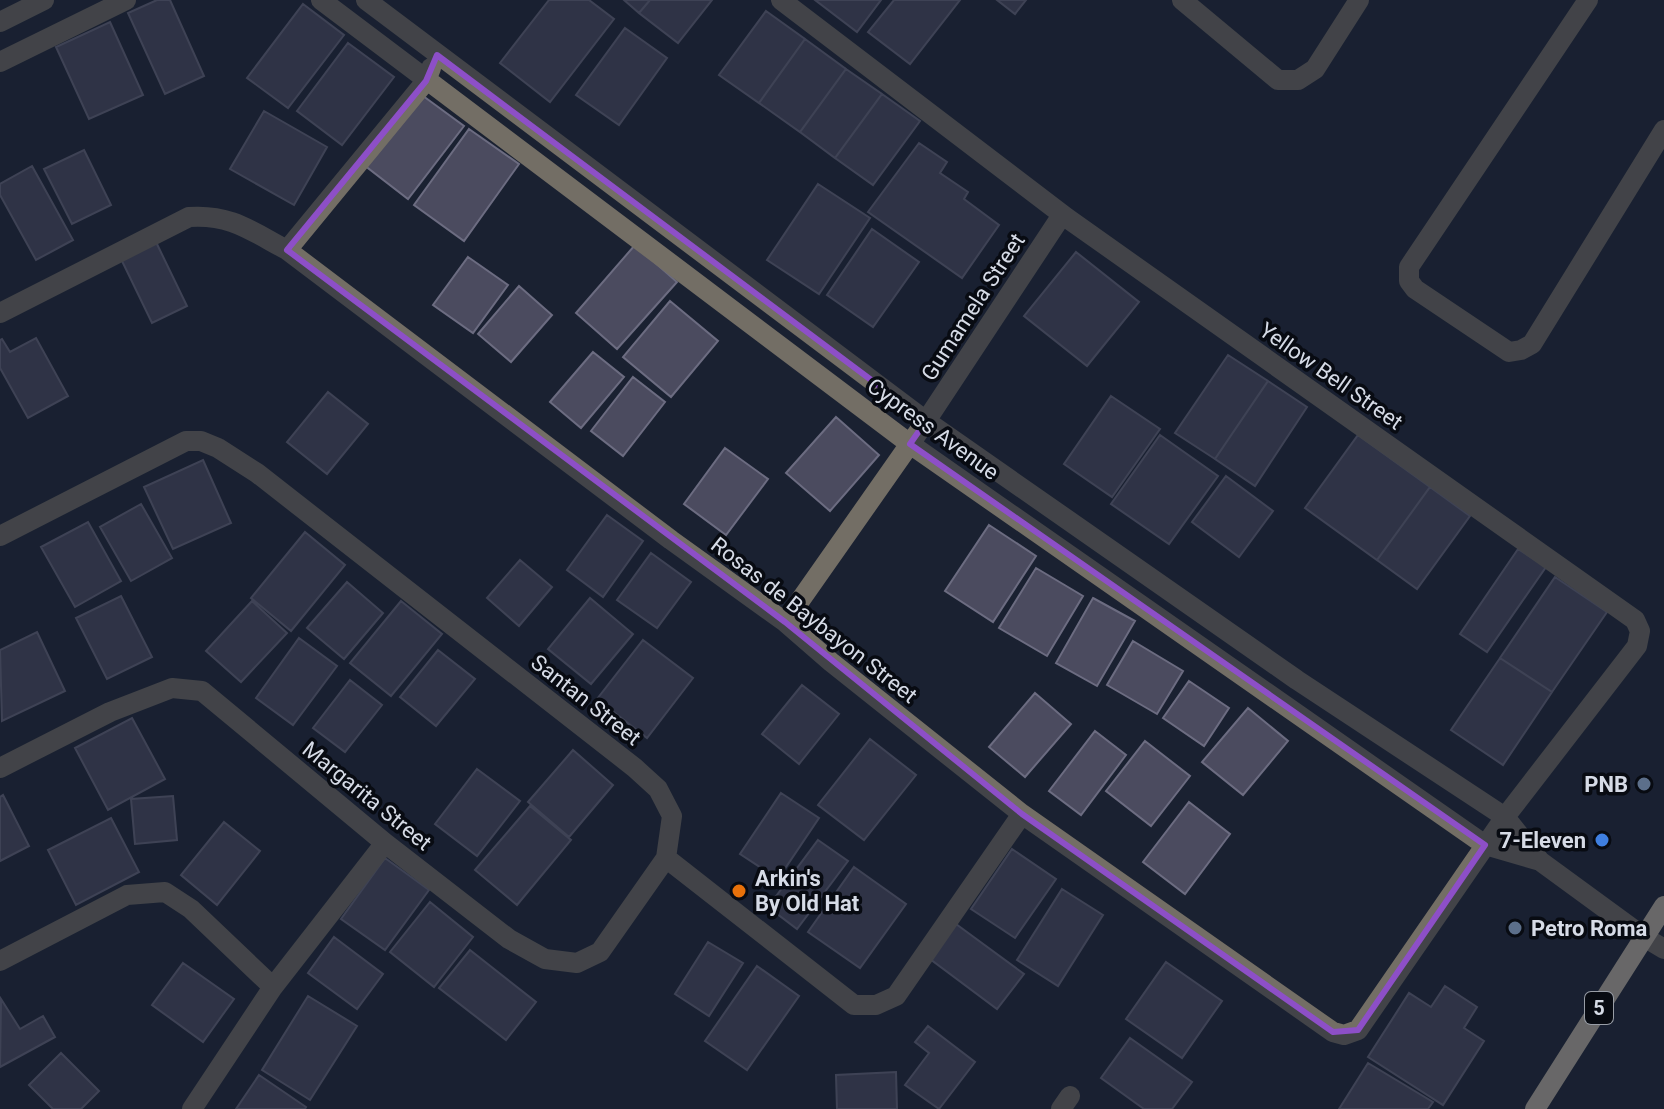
<svg xmlns="http://www.w3.org/2000/svg" width="1664" height="1109" font-family="Roboto,sans-serif">
	<rect width="100%" height="100%" fill="#1a2131"/>
	<path fill="#4b4b5f" stroke="#6c6c81" stroke-width="2" d="M157,0H170L204,76L165,94L128,13Z
		M549,0H589L614,19L550,102L500,63Z
		M624,0H650L639,13Z
		M650,0H712L678,43L639,13Z
		M815,0H881L857,32Z
		M894,0H960L910,64L868,32Z
		M997,0H1026L1015,14Z
		M303,4L344,35L288,108L247,78Z
		M766,11L805,39L759,103L719,75Z
		M110,22L143,95L89,119L56,47Z
		M625,28L667,58L619,125L576,95Z
		M805,39L846,69L800,132L759,103Z
		M348,43L394,77L342,145L297,111Z
		M846,69L882,94L835,158L800,132Z
		M419,93L464,126L408,199L364,165Z
		M882,94L920,121L873,185L835,158Z
		M264,111L327,147L294,205L230,169Z
		M469,129L519,164L464,241L414,205Z
		M919,143L947,162L940,173L968,192L964,199L999,225L962,278L868,212Z
		M84,150L111,205L72,224L44,169Z
		M32,166L73,240L36,260L0,195V184Z
		M818,184L870,218L819,294L767,260Z
		M872,229L919,262L873,327L827,295Z
		M156,242L187,306L152,323L121,259Z
		M635,245L677,282L617,349L576,313Z
		M1076,252L1139,302L1087,366L1024,316Z
		M468,257L508,285L473,333L433,305Z
		M519,286L552,315L511,362L478,334Z
		M670,301L718,341L671,397L623,357Z
		M36,338L68,396L28,418L0,368V340L2,339L10,352Z
		M593,352L624,377L581,428L550,402Z
		M1228,355L1268,381L1215,459L1175,433Z
		M633,377L665,402L623,456L591,431Z
		M1268,381L1307,407L1255,486L1215,459Z
		M328,392L368,424L327,474L287,442Z
		M1111,396L1160,429L1112,497L1064,464Z
		M836,417L879,455L830,511L786,473Z
		M1160,435L1218,476L1169,544L1111,504Z
		M1358,435L1430,487L1377,560L1305,508Z
		M725,448L768,479L726,535L684,504Z
		M203,460L231,523L173,549L144,487Z
		M1226,476L1273,511L1239,557L1192,522Z
		M1430,487L1470,516L1417,589L1377,560Z
		M141,504L172,558L131,581L100,527Z
		M607,515L643,541L603,597L567,570Z
		M88,522L121,581L75,607L41,547Z
		M989,525L1036,556L993,622L945,591Z
		M305,532L345,565L291,631L251,598Z
		M1518,549L1546,567L1487,652L1460,634Z
		M651,553L691,582L657,628L617,600Z
		M520,560L552,587L519,626L487,598Z
		M1036,568L1083,596L1047,656L999,628Z
		M1555,577L1607,612L1552,692L1500,658Z
		M347,582L383,613L344,659L307,628Z
		M121,596L152,657L107,679L76,618Z
		M590,598L633,634L591,684L548,649Z
		M1093,598L1135,621L1097,686L1056,663Z
		M252,601L287,633L241,682L206,651Z
		M401,601L442,634L391,696L350,663Z
		M37,632L65,691L2,721L0,650Z
		M299,638L337,666L293,725L256,698Z
		M643,640L693,678L647,738L597,699Z
		M1133,641L1183,671L1157,714L1107,685Z
		M438,650L475,679L436,726L400,697Z
		M1500,658L1552,692L1503,765L1451,730Z
		M350,680L382,705L345,752L313,728Z
		M1189,681L1229,708L1204,746L1163,718Z
		M802,685L839,714L799,764L762,734Z
		M1035,693L1071,724L1025,777L989,747Z
		M1248,708L1288,741L1243,795L1202,762Z
		M132,718L165,779L108,810L75,748Z
		M1095,731L1126,755L1081,815L1049,791Z
		M870,739L916,775L864,840L818,805Z
		M1145,741L1190,776L1151,826L1106,791Z
		M573,750L613,785L569,837L528,802Z
		M477,769L520,801L477,856L435,824Z
		M781,793L819,818L778,879L740,854Z
		M3,795L29,846L0,861V797Z
		M173,796L177,840L135,844L131,799Z
		M1189,802L1230,834L1185,894L1143,862Z
		M530,806L571,840L517,905L475,870Z
		M111,818L139,872L76,905L48,850Z
		M224,822L260,851L217,905L181,875Z
		M818,840L848,861L797,929L768,907Z
		M1012,849L1056,879L1015,938L971,909Z
		M385,858L429,890L385,950L341,919Z
		M854,867L906,904L860,968L808,932Z
		M1062,889L1103,915L1058,986L1017,960Z
		M430,902L473,937L434,987L390,952Z
		M956,924L1024,974L997,1009L930,959Z
		M334,937L383,974L357,1009L308,973Z
		M708,942L743,963L709,1016L675,994Z
		M470,950L536,1002L506,1040L439,988Z
		M1166,962L1222,1001L1182,1058L1126,1019Z
		M183,963L234,999L203,1042L152,1005Z
		M757,966L799,996L747,1070L705,1041Z
		M1445,986L1477,1007L1464,1028L1484,1041L1443,1105L1368,1057L1409,993L1431,1007Z
		M308,996L357,1026L310,1100L262,1070Z
		M1,999L20,1029L43,1016L55,1037L0,1067Z
		M928,1026L975,1062L939,1109L905,1085L929,1053L915,1042Z
		M1130,1038L1192,1082L1172,1109H1144L1101,1078Z
		M61,1053L99,1091L81,1109H53L29,1085Z
		M1368,1063L1433,1102L1428,1109H1339Z
		M896,1072L897,1109H837L836,1075Z
		M259,1075L306,1107L305,1109H236Z"/>
	<g fill="none" stroke-linecap="round" stroke-linejoin="round">
		<path stroke="#736e65" stroke-width="20" d="M321,0L910,444L1485,845L1540,861
			M366,0L926,421L1297,680L1505,817L1540,861L1644,937L1664,949
			M1182,0L1278,80H1298L1315,69L1359,0
			M1588,0L1409,267V281L1415,289L1509,352L1521,350L1532,344L1664,130
			M0,22L44,0
			M0,62L126,0
			M287,250L426,81L431,68
			M0,313L189,217C231,214 251,231 287,250L671,540L785,622L831,662L1022,814L1333,1032L1344,1035L1358,1030L1505,817L1637,646L1640,631L1635,620L1067,218L781,0
			M0,536L186,441H201L218,448L257,473L635,768L658,789L672,816L666,858L600,952L577,963L545,959L509,939L385,843L202,691L172,688L110,712L0,768
			M785,622L926,421L1062,215
			M666,858L854,1005H876L896,996L1022,814
			M0,961L127,895L165,892L191,909L273,987
			M192,1109L273,987L385,843
			M1061,1109L1070,1096"/>
		<path stroke="#c7bdaa" stroke-width="20" d="M1535,1109L1664,906"/>
	</g>
	<path d="M0 0H1664V1109H0ZM437,55L926,421L910,444L1485,845L1358,1030L1333,1032L1022,814L785,622L287,250L426,81Z" fill="#1a2131" fill-opacity=".55" fill-rule="evenodd"/>
	<path fill="none" stroke="#8d4fc7" stroke-width="6" stroke-linejoin="round" d="M437,55L926,421L910,444L1485,845L1358,1030L1333,1032L1022,814L785,622L287,250L426,81Z"/>
	<g fill="#5c6f8a" stroke="#080b12" stroke-width="3">
		<circle cx="1644" cy="784" r="8"/>
		<circle cx="1515" cy="928" r="8"/>
	</g>
	<circle fill="#3f7fe0" stroke="#080b12" stroke-width="3" cx="1602" cy="840" r="8"/>
	<circle fill="#e8710a" stroke="#080b12" stroke-width="3" cx="739" cy="891" r="8"/>
	<g text-anchor="middle" dominant-baseline="central" stroke-width="7" stroke-linejoin="round" paint-order="stroke">
		<rect fill="#080b12" stroke="#989da6" stroke-width="2" x="1585" y="992" width="28" height="32" rx="6"/>
		<g font-size="20" font-weight="bold" fill="#d6dbe6">
			<text x="1599" y="1008">5</text>
		</g>
		<g font-size="22" fill="#d6dbe6" stroke="#080b12">
			<text transform="translate(973 307) rotate(-57)">Gumamela Street</text>
			<text transform="translate(1331 376) rotate(35)">Yellow Bell Street</text>
			<text transform="translate(933 429) rotate(36)">Cypress Avenue</text>
			<text transform="translate(814 620) rotate(38)">Rosas de Baybayon Street</text>
			<text transform="translate(586 700) rotate(38)">Santan Street</text>
			<text transform="translate(367 796) rotate(39)">Margarita Street</text>
		</g>
		<g font-size="22" font-weight="bold" fill="#d6dbe6" stroke="#080b12" text-anchor="end">
			<text x="1628" y="784">PNB</text>
			<text x="1586" y="840">7-Eleven</text>
			<text x="755" y="878" text-anchor="start">Arkin's<tspan x="755" dy="25">By Old Hat</tspan></text>
			<text x="1531" y="928" text-anchor="start">Petro Roma</text>
		</g>
	</g>
</svg>
